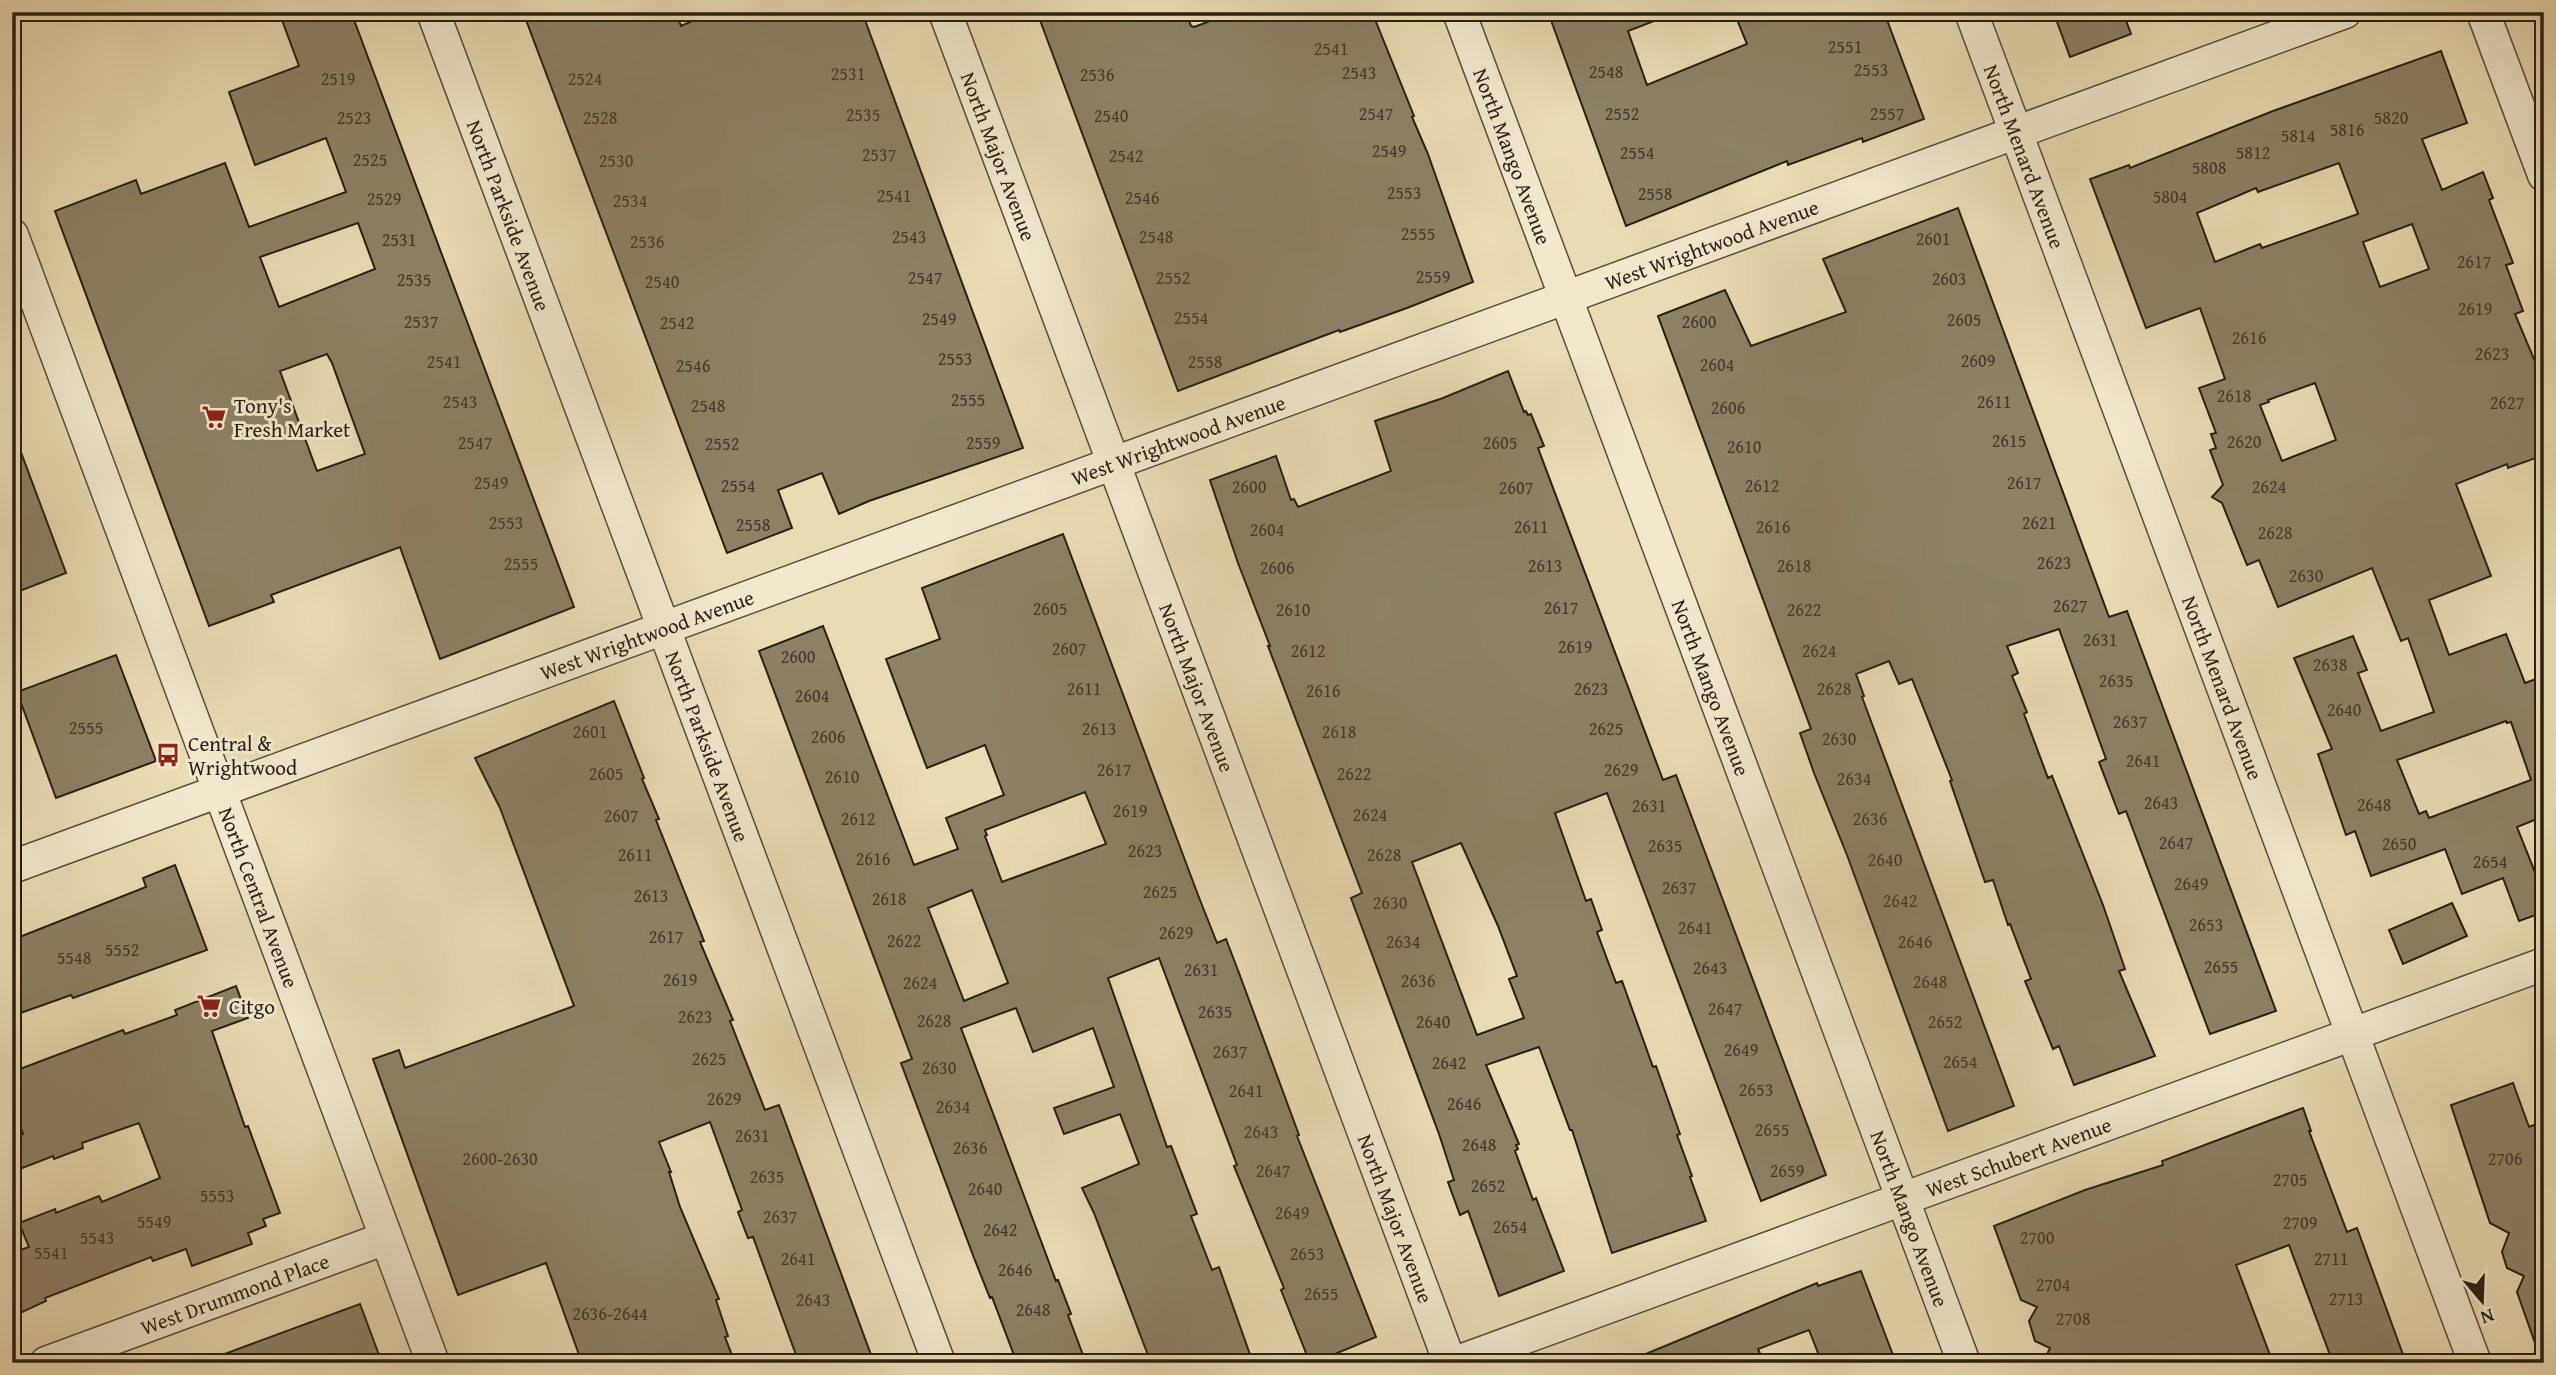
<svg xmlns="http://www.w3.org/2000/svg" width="2556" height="1375" font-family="'Gentium Book Plus',serif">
	<rect width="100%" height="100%" fill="#e9dbb3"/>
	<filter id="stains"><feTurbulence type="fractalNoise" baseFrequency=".00286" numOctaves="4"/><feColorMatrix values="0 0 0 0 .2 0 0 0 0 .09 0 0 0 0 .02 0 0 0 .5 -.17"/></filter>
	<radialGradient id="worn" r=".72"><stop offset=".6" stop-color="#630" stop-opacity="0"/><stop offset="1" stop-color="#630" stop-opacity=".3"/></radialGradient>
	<path fill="#8d8166" stroke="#291f13" stroke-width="2" fill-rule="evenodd" d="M279,12H351L574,607L440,659L400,547L271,595L274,602L209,626L55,211L136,180L141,194L225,163L249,227L346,192L326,138L255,165L229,92L299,66ZM358,223L375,269L279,307L260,257ZM327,354L332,363L365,454L317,471L280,371Z
		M523,12H676L681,26L713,12H862L1023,448L869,501L839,514L822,473L778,490L792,528L727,553Z
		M1037,12H1186L1191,26L1194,27L1235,12H1372L1414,116L1412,117L1428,154L1473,282L1407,308L1340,332L1339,330L1178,391Z
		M1548,12H1672V14L1628,31L1647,85L1747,44L1734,12H1884L1924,119L1863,142L1862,138L1788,165L1787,161L1626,226Z
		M2074,12H2123L2131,34L2070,57L2056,19Z
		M2441,51L2467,123L2422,139L2442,190L2483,172L2493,198L2489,200L2513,263L2506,265L2523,311L2515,314L2544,383V455L2508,468L2507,464L2456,484L2491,576L2429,600L2449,655L2506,634L2525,683L2536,679L2544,701V816L2517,827L2544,895V912L2519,921L2503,878L2462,894L2445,849L2371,876L2355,831L2346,835L2318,754L2332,749L2294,658L2353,636L2367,670L2358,673L2381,731L2434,712L2408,638L2401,641L2372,568L2278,607L2259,560L2247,565L2222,503L2212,497L2223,485L2210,450L2216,448L2211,434L2216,433L2199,388L2225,379L2200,308L2146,328L2090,179L2129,165L2130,168L2273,111ZM2339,163L2358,214L2262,248L2260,244L2215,262L2197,213L2256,188L2258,192ZM2412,224L2429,269L2380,287L2363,242ZM2315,383L2336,440L2282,461L2260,405L2269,402L2268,400ZM2506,721L2507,723L2511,722L2531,780L2429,818L2426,811L2419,814L2397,760Z
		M1958,208L2109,617L2127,611L2276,1011L2210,1034L2126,811L2119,814L2099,762L2106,759L2059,629L2007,646L2018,673L2012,676L2027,712L2024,714L2048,778L2052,776L2103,905L2125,969L2119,971L2155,1056L2074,1085L2059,1046L2053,1049L2025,981L2031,979L2010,924L2008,925L1993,880L1985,882L1950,781L1952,780L1912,679L1899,684L1889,661L1856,674L1864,696L1862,697L2014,1106L1948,1131L1847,855L1814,773L1800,733L1811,729L1658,316L1725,290L1751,346L1846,312L1823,259Z
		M1508,371L1524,412L1526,411L1528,415L1531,414L1544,446L1538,448L1663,780L1676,775L1826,1175L1761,1201L1607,793L1555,813L1586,901L1591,899L1602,930L1597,932L1616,983L1622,981L1653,1067L1656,1066L1680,1134L1677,1135L1692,1176L1690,1177L1706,1221L1612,1253L1572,1130H1570L1539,1047L1486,1065L1519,1144L1516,1145L1518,1149L1515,1151L1533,1200L1536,1198L1564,1271L1499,1296L1468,1211L1460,1215L1448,1182L1454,1180L1439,1134L1351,898L1362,893L1268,646H1270L1238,563L1210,480L1276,456L1291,500L1294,499L1298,507L1391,471L1375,421L1443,398ZM1461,843L1498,926L1517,976L1509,979L1524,1018L1477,1035L1412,862Z
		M12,439H16L66,573L12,594Z
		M1063,534L1198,895L1217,943L1226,939L1239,973L1299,1135L1297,1136L1376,1337L1313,1363H1310L1281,1290L1284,1288L1234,1166L1237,1165L1159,958L1108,978L1167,1147L1171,1146L1197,1214L1191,1216L1212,1270L1219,1267L1253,1363H1151L1094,1213L1082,1188L1139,1164L1120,1114L1064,1134L1054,1108L1114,1087L1093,1028L1033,1052L1016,1008L961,1028L1056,1281L1058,1280L1071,1314L1068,1315L1086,1363H1017L992,1297L990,1298L974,1258L901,1063L912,1059L759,651L823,626L914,865L958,849L946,818L1004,795L1002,790L985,745L927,768L886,659L940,639L922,588ZM1085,792L1106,844L1002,882L985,836L987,835L985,830ZM972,890L1008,983L964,1001L928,908Z
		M116,655L156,761L56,798L17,692Z
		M614,701L644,778L642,779L659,819L656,820L704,941L700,942L733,1020L730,1021L765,1110L779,1105L874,1363H799L753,1237L748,1238L738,1212L742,1210L710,1122L659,1142L671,1172H669L680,1207L719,1299L716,1300L728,1336L725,1337L735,1363H582L546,1263L458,1295L373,1059L399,1050L405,1068L574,1006L500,808L475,758Z
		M175,865L207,950L73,998L71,995L12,1016V940L146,887L143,878Z
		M2452,903L2467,936L2403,964L2389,930Z
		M236,986L248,1018L212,1031L245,1127L248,1126L280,1213L263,1219L266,1226L248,1233L252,1244L192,1266L186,1249L153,1261L151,1257L45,1298L46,1301L18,1314L12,1298V1253L29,1247L19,1223L55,1209L56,1213L99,1196L102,1202L160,1178L139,1123L82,1143L83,1148L54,1159L53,1156L12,1172V1138L23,1134L12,1105V1072L123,1030L125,1034L177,1015L175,1010Z
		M2513,1083L2529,1127L2544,1121V1356L2540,1357L2517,1292L2524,1276L2507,1268L2502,1252L2509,1233L2490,1223L2451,1105Z
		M2303,1108L2311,1131H2309L2347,1232L2357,1228L2406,1363H2333L2289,1245L2236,1265L2273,1363H2043L2050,1348L2035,1341L2029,1321L2037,1307L2021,1300L1994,1226L2085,1190L2163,1165L2162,1161Z
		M1861,1271L1896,1363H1822L1809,1330L1758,1349L1764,1363H1624L1817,1283L1818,1286Z
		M360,1304L382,1363H209L208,1360Z"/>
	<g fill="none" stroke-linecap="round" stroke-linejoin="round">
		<g stroke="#594e3b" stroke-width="35">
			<g id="minor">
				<path id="s1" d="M433,12L939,1363"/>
				<path id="s2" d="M945,12L1450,1363"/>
				<path id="s3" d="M1459,12L1964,1363"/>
				<path id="s4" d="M1971,12L2475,1363"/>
				<path d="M2483,12L2544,175"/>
				<path id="s5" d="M12,235L433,1363"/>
				<path id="s6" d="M12,867L2345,12"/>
				<path id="s7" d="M46,1363L386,1238"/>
				<path id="s8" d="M1455,1363L2544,964"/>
			</g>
		</g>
		<use href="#minor" stroke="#f1e8ce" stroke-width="32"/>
	</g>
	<defs>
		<g id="supermarket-bare" transform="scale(1.89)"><path d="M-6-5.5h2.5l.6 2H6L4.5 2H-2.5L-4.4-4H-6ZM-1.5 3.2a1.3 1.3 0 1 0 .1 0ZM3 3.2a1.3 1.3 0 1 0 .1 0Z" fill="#8f2418" stroke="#f1e8ce" stroke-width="2.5" paint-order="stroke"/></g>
		<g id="bus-bare" transform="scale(1.89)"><path d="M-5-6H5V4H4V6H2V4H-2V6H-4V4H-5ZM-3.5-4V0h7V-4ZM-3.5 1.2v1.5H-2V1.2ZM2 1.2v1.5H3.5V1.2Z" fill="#8f2418" stroke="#f1e8ce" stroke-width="2.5" paint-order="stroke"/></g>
	</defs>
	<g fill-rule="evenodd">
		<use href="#supermarket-bare" x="214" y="417"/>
		<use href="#bus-bare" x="168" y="755"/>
		<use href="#supermarket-bare" x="209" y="1006"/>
	</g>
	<g text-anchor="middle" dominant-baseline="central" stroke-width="6" stroke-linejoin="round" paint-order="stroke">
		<g font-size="18" fill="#423828">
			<text x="1845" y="46">2551</text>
			<text x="1331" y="48">2541</text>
			<text x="1871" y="69">2553</text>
			<text x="1606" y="71">2548</text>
			<text x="1359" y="72">2543</text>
			<text x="848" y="73">2531</text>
			<text x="1097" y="74">2536</text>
			<text x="338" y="78">2519</text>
			<text x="585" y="78">2524</text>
			<text x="1376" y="113">2547</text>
			<text x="1622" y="113">2552</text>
			<text x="1887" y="113">2557</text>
			<text x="863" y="114">2535</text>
			<text x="1111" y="115">2540</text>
			<text x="354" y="117">2523</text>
			<text x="600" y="117">2528</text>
			<text x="2391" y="117">5820</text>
			<text x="2347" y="129">5816</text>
			<text x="2298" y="135">5814</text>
			<text x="1389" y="150">2549</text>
			<text x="1637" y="152">2554</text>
			<text x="2253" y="152">5812</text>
			<text x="879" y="154">2537</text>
			<text x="1126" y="155">2542</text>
			<text x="370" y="159">2525</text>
			<text x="616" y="160">2530</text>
			<text x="2209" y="167">5808</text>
			<text x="1404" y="192">2553</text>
			<text x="1655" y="193">2558</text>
			<text x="894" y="195">2541</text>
			<text x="2170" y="196">5804</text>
			<text x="1142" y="197">2546</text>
			<text x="384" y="198">2529</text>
			<text x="630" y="200">2534</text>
			<text x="1418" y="233">2555</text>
			<text x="909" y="236">2543</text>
			<text x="1156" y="236">2548</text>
			<text x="1933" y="238">2601</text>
			<text x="399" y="239">2531</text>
			<text x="647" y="241">2536</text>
			<text x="2474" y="261">2617</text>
			<text x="1433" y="276">2559</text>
			<text x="925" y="277">2547</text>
			<text x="1173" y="277">2552</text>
			<text x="1949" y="278">2603</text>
			<text x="414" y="279">2535</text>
			<text x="662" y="281">2540</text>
			<text x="2475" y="308">2619</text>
			<text x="1191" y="317">2554</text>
			<text x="939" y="318">2549</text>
			<text x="1964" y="319">2605</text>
			<text x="421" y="321">2537</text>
			<text x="1699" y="321">2600</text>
			<text x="677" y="322">2542</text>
			<text x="2249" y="337">2616</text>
			<text x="2492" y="353">2623</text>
			<text x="955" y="358">2553</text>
			<text x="1978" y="360">2609</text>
			<text x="444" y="361">2541</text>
			<text x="1205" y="361">2558</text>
			<text x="1717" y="364">2604</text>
			<text x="693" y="365">2546</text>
			<text x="2234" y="395">2618</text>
			<text x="968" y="399">2555</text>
			<text x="460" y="401">2543</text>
			<text x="1994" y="401">2611</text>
			<text x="2507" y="402">2627</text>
			<text x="708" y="405">2548</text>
			<text x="1728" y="407">2606</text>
			<text x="2009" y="440">2615</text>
			<text x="2244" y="441">2620</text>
			<text x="475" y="442">2547</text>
			<text x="983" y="442">2559</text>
			<text x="1500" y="442">2605</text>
			<text x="722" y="443">2552</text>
			<text x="1744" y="446">2610</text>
			<text x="491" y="482">2549</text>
			<text x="2024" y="482">2617</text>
			<text x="738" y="485">2554</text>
			<text x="1762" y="485">2612</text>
			<text x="1249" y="486">2600</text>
			<text x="2269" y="486">2624</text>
			<text x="1516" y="487">2607</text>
			<text x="506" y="522">2553</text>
			<text x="2039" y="522">2621</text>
			<text x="753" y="524">2558</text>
			<text x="1531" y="526">2611</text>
			<text x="1773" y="526">2616</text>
			<text x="1267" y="529">2604</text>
			<text x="2275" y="532">2628</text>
			<text x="2054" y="562">2623</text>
			<text x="521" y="563">2555</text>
			<text x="1545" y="565">2613</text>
			<text x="1794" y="565">2618</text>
			<text x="1277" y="567">2606</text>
			<text x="2306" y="575">2630</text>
			<text x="2070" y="605">2627</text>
			<text x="1561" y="607">2617</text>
			<text x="1050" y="608">2605</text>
			<text x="1293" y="609">2610</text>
			<text x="1804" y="609">2622</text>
			<text x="2100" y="639">2631</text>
			<text x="1575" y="646">2619</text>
			<text x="1069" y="648">2607</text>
			<text x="1308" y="650">2612</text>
			<text x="1819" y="650">2624</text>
			<text x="798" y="656">2600</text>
			<text x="2330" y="664">2638</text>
			<text x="2116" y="680">2635</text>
			<text x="1084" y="688">2611</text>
			<text x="1591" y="688">2623</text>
			<text x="1834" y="688">2628</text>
			<text x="1323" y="690">2616</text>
			<text x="812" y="695">2604</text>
			<text x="2344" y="709">2640</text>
			<text x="2130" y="721">2637</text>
			<text x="86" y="727">2555</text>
			<text x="1099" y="728">2613</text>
			<text x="1606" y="728">2625</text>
			<text x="590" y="731">2601</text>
			<text x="1339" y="731">2618</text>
			<text x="828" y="736">2606</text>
			<text x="1839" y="738">2630</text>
			<text x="2143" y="760">2641</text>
			<text x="1114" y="769">2617</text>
			<text x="1621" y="769">2629</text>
			<text x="606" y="773">2605</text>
			<text x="1354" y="773">2622</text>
			<text x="842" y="776">2610</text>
			<text x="1854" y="778">2634</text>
			<text x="2161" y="802">2643</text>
			<text x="2374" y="804">2648</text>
			<text x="1649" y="805">2631</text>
			<text x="1130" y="810">2619</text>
			<text x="1370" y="814">2624</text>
			<text x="621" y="815">2607</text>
			<text x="858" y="818">2612</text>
			<text x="1870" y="818">2636</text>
			<text x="2176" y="842">2647</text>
			<text x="2399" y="843">2650</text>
			<text x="1665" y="845">2635</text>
			<text x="1145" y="850">2623</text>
			<text x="635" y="854">2611</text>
			<text x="1384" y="854">2628</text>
			<text x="873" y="858">2616</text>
			<text x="1885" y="859">2640</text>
			<text x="2490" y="861">2654</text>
			<text x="2191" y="883">2649</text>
			<text x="1679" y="887">2637</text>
			<text x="1160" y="891">2625</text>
			<text x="651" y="895">2613</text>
			<text x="889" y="898">2618</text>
			<text x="1900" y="900">2642</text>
			<text x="1390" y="902">2630</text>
			<text x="2206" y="924">2653</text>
			<text x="1695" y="927">2641</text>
			<text x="1176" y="932">2629</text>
			<text x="666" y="936">2617</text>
			<text x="904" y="940">2622</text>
			<text x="1403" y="941">2634</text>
			<text x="1915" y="941">2646</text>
			<text x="122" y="949">5552</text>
			<text x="74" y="957">5548</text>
			<text x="2221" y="966">2655</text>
			<text x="1710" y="967">2643</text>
			<text x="1201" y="969">2631</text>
			<text x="680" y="979">2619</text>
			<text x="1418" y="980">2636</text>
			<text x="1930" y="981">2648</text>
			<text x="920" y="982">2624</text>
			<text x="1725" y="1008">2647</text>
			<text x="1215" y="1011">2635</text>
			<text x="695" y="1016">2623</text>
			<text x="934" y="1020">2628</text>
			<text x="1433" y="1021">2640</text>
			<text x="1945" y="1021">2652</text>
			<text x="1741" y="1049">2649</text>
			<text x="1230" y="1051">2637</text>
			<text x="709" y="1058">2625</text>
			<text x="1960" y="1061">2654</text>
			<text x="1449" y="1062">2642</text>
			<text x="939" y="1067">2630</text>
			<text x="1756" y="1089">2653</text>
			<text x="1246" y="1090">2641</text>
			<text x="724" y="1098">2629</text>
			<text x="1464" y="1103">2646</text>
			<text x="953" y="1106">2634</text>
			<text x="1772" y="1129">2655</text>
			<text x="1261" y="1131">2643</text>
			<text x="752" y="1135">2631</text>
			<text x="1479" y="1144">2648</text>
			<text x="970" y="1147">2636</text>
			<text x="500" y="1158">2600-2630</text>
			<text x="2505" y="1158">2706</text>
			<text x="1273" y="1170">2647</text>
			<text x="1787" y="1170">2659</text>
			<text x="767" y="1176">2635</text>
			<text x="2290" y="1179">2705</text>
			<text x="1488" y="1185">2652</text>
			<text x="985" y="1188">2640</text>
			<text x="217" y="1195">5553</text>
			<text x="1292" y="1212">2649</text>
			<text x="780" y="1216">2637</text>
			<text x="154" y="1221">5549</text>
			<text x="2300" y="1222">2709</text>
			<text x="1510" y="1226">2654</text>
			<text x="1000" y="1229">2642</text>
			<text x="97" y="1237">5543</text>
			<text x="2037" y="1237">2700</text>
			<text x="51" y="1252">5541</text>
			<text x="1307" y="1253">2653</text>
			<text x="798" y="1258">2641</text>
			<text x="2331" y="1258">2711</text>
			<text x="1015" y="1269">2646</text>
			<text x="2053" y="1284">2704</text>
			<text x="1321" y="1293">2655</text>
			<text x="2346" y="1298">2713</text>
			<text x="813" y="1299">2643</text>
			<text x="1033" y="1309">2648</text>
			<text x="610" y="1313">2636-2644</text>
			<text x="2073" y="1318">2708</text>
		</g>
		<g font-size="21" fill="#291f13" stroke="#f1e8ce">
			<text stroke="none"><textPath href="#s2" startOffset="154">North Major Avenue</textPath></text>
			<text stroke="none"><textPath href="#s3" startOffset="154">North Mango Avenue</textPath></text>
			<text stroke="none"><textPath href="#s4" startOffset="154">North Menard Avenue</textPath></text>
			<text stroke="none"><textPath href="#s1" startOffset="217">North Parkside Avenue</textPath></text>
			<text stroke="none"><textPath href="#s6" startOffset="1810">West Wrightwood Avenue</textPath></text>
			<text stroke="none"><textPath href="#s6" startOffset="1242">West Wrightwood Avenue</textPath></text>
			<text stroke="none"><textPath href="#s6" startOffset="676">West Wrightwood Avenue</textPath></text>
			<text stroke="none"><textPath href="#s2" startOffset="721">North Major Avenue</textPath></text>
			<text stroke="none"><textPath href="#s3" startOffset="721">North Mango Avenue</textPath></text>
			<text stroke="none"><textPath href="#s4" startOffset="721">North Menard Avenue</textPath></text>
			<text stroke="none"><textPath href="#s1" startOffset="784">North Parkside Avenue</textPath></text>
			<text stroke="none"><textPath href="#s5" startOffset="707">North Central Avenue</textPath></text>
			<text stroke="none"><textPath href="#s8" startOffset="600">West Schubert Avenue</textPath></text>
			<text stroke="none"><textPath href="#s2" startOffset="1288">North Major Avenue</textPath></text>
			<text stroke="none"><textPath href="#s3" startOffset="1288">North Mango Avenue</textPath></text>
			<text stroke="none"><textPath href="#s7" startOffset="201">West Drummond Place</textPath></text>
		</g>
		<g font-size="21" fill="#291f13" stroke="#f1e8ce" text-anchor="start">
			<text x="234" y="405">Tony's<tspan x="234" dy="24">Fresh Market</tspan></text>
			<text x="188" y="743">Central &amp;<tspan x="188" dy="24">Wrightwood</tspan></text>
			<text x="229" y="1006">Citgo</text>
		</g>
	</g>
	<rect width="2556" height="1375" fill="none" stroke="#e9dbb3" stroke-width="42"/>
	<rect x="14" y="14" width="2528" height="1347" fill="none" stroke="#291f13" stroke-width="3.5"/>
	<rect x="21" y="21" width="2514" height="1333" fill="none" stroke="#291f13" stroke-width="2"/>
	<g transform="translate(2482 1301) rotate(161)" stroke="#f1e8ce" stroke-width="5" paint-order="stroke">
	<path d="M0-5L12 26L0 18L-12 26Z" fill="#291f13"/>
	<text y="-10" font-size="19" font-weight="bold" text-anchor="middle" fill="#291f13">N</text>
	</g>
	<rect width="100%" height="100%" filter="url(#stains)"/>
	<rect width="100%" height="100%" fill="url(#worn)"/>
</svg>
